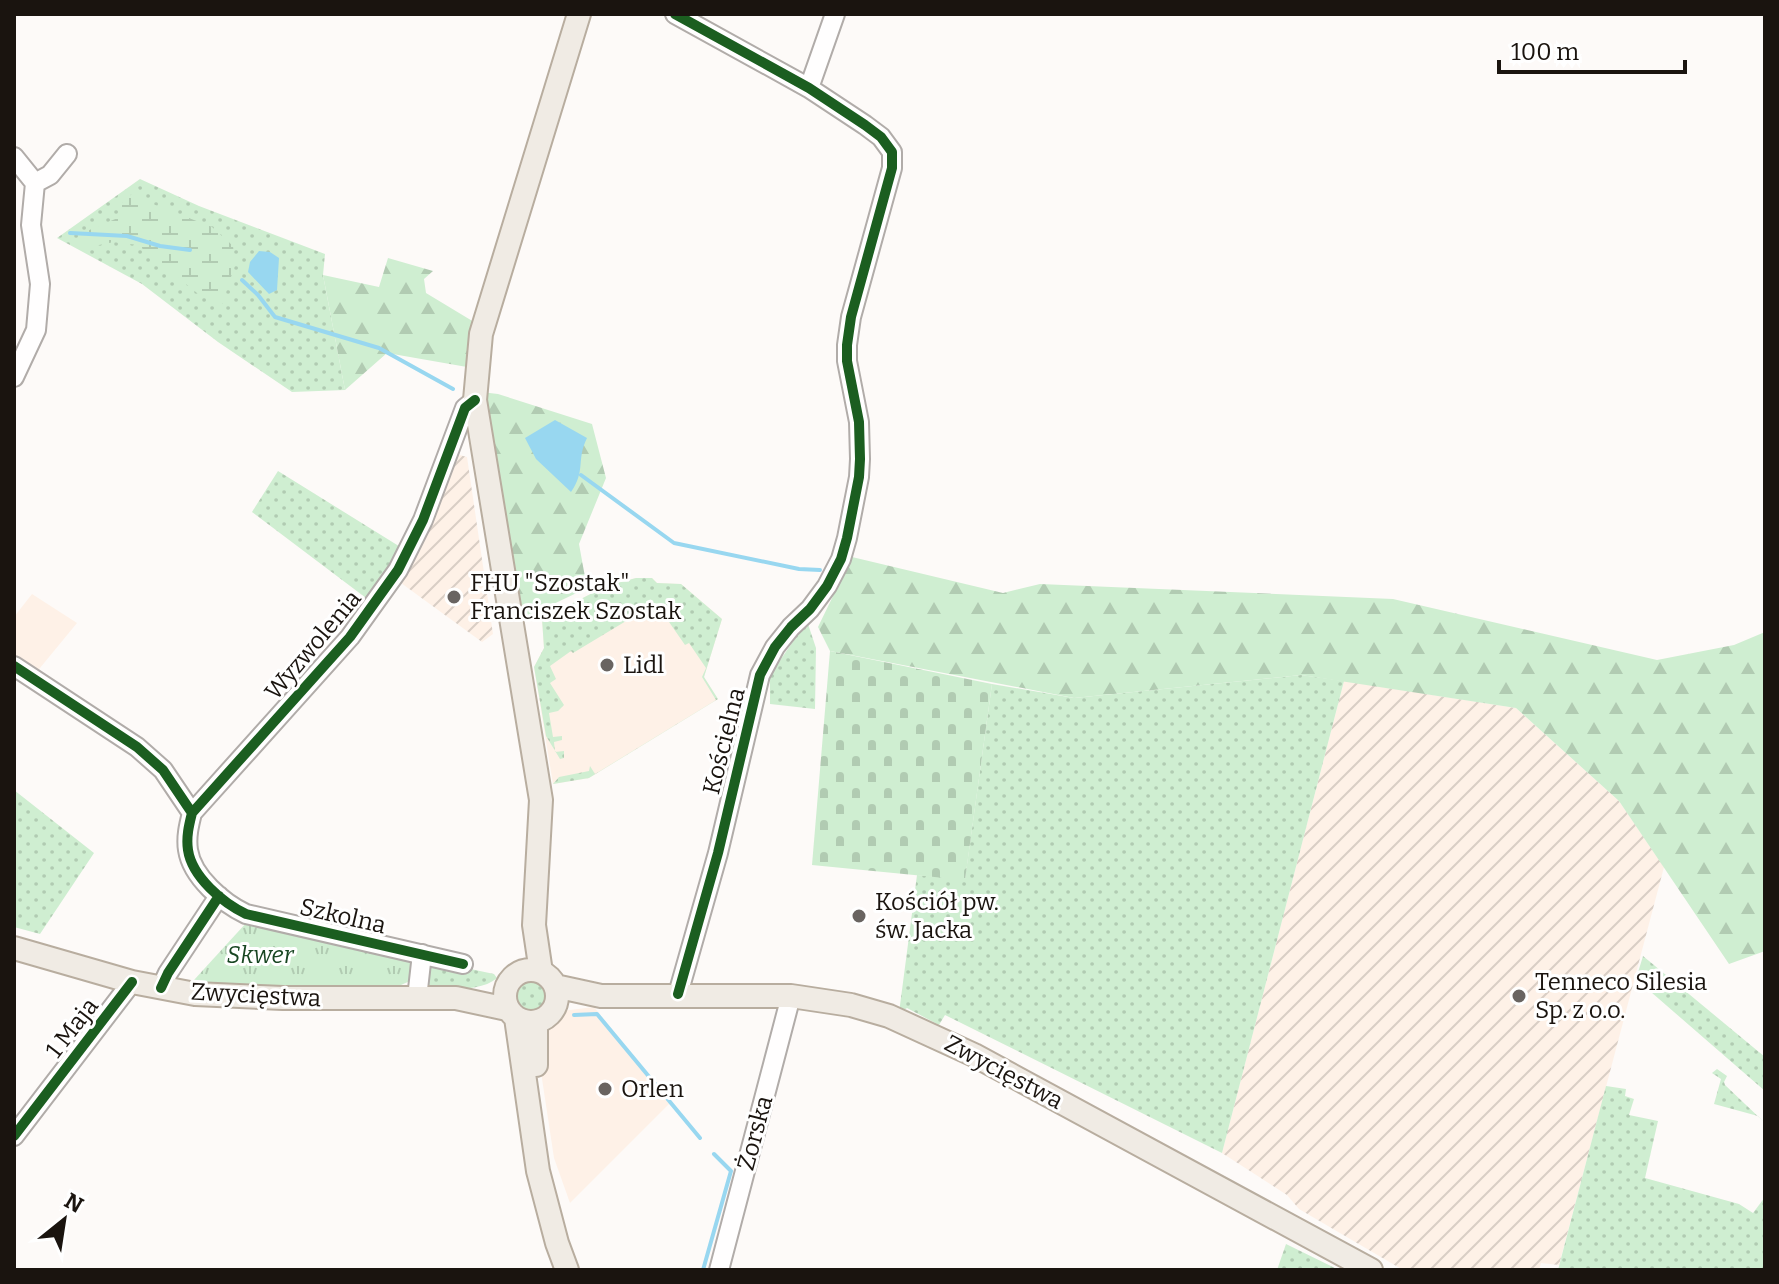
<svg xmlns="http://www.w3.org/2000/svg" width="1779" height="1284" font-family="Bitter,serif">
	<defs>
		<pattern id="industrial-furrows" width="10" height="10" patternUnits="userSpaceOnUse" patternTransform="scale(2)"><rect width="10" height="10" fill="#fef1e7"/><path d="M-1 1l2-2M0 10L10 0M9 11l2-2" fill="none" stroke="#d9cec5"/></pattern>
		<pattern id="grass-dots" width="8" height="8" patternUnits="userSpaceOnUse" patternTransform="scale(2)"><rect width="8" height="8" fill="#cfeed1"/><path d="M2 2h.1M6 6h.1" fill="none" stroke="#b1cbb2" stroke-width="1.8" stroke-linecap="round"/></pattern>
		<pattern id="forest-firs" width="22" height="20" patternUnits="userSpaceOnUse" patternTransform="scale(2)"><rect width="22" height="20" fill="#cfeed1"/><path d="M5 1l3.5 6h-7zM16 11l3.5 6h-7z" fill="#b1cbb2"/></pattern>
		<pattern id="wetland-marsh" width="20" height="14" patternUnits="userSpaceOnUse" patternTransform="scale(2)"><rect width="20" height="14" fill="#cfeed1"/><path d="M1 5h8M5 5V1M11 12h8M15 12V8" fill="none" stroke="#b1cbb2"/></pattern>
		<pattern id="cemetery-stones" width="16" height="16" patternUnits="userSpaceOnUse" patternTransform="scale(2)"><rect width="16" height="16" fill="#cfeed1"/><path d="M2 7V4a2 2 0 0 1 4 0v3zM10 15v-3a2 2 0 0 1 4 0v3z" fill="#b1cbb2"/></pattern>
		<pattern id="park-tufts" width="24" height="20" patternUnits="userSpaceOnUse" patternTransform="scale(2)"><rect width="24" height="20" fill="#cfeed1"/><path d="M3 7l-1-3M5 7V3M7 7l1-3M15 17l-1-3M17 17v-4M19 17l1-3" fill="none" stroke="#b1cbb2"/></pattern>
	</defs>
	<rect width="100%" height="100%" fill="#fdfaf8"/>
	<path fill="#fef1e7" d="M636,578H652L657,583L681,584L722,619L704,677L718,699L589,778L553,784L534,667L544,648L542,619L606,586Z
		M32,594L77,623L35,674L14,661V617Z
		M594,1007L670,1103L570,1203L554,1158L539,1059L544,1026L562,1011Z"/>
	<path fill="url(#industrial-furrows)" d="M456,454L467,457L493,634L482,642L401,583Z
		M1344,681L1516,708L1619,801L1664,867L1559,1265L1541,1263L1539,1270H1403L1299,1209L1287,1195L1222,1153Z"/>
	<path fill="url(#grass-dots)" d="M140,179L199,206L325,254L323,275L345,390L292,392L218,342L142,284L57,238Z
		M278,471L402,548L366,598L252,512Z
		M636,578H652L657,583L681,584L722,619L704,677L718,699L589,778L553,784L559,777L589,771L590,766L595,774L716,700L702,677L706,668L689,643L685,645L660,609L650,615L646,609L573,653L571,651L550,666L556,679L550,683L564,705L558,711L549,713L553,737L562,736V740L554,742L555,752L564,751V758L560,759L546,736L534,667L544,648L542,619L606,586Z
		M807,621L816,648L815,709L770,704V675Z
		M1301,675L1344,681L1222,1153L945,1015L939,1025L907,1008L899,1013L917,875L965,879L992,684L1074,698Z
		M14,790L94,853L40,934L14,927Z
		M1643,956L1765,1057V1091L1636,979Z
		M428,963L447,964L494,974L497,978C481,992 448,989 429,989Z
		M512 996a18 18 0 1 1 36 0a18 18 0 1 1-36 0Z
		M1717,1069L1727,1076L1724,1082L1725,1085L1765,1123L1758,1116L1714,1104L1721,1079L1712,1073Z
		M1606,1086L1626,1089L1625,1096L1634,1099L1629,1115L1658,1121L1645,1178L1739,1204L1753,1213L1765,1197V1270H1558Z
		M1286,1244L1339,1270H1277Z"/>
	<path fill="url(#forest-firs)" d="M388,258L433,271L424,279L426,293L474,322L467,367L387,353L345,390L323,275L379,287Z
		M481,392L498,394L592,424L606,478L579,544L587,588L520,620Z
		M852,557L1003,593L1040,584L1393,599L1657,660L1734,645L1765,632V951L1729,964L1619,801L1516,708L1301,675L1074,698L830,651L818,627Z"/>
	<path fill="url(#wetland-marsh)" d="M138,188L145,201L212,227L233,246L235,265L221,307L197,293L138,245L114,242L84,248L78,241L87,231L120,217L121,204Z"/>
	<path fill="url(#cemetery-stones)" d="M830,651L992,684L965,880L812,865Z"/>
	<path fill="url(#park-tufts)" d="M247,922L413,961L410,981L401,985L210,987L194,980Z"/>
	<path fill="#98d7f0" d="M259,251L270,252L279,258L277,290L269,294L248,272L250,262Z
		M555,420L587,438C576,460 586,471 571,492L536,459L525,438Z"/>
	<g fill="none" stroke-linecap="round" stroke-linejoin="round">
		<path stroke="#98d7f0" stroke-width="4" d="M70,233L127,236L160,246L190,250
			M242,280L258,295L275,317L379,348L453,389
			M581,475L674,543L799,569L820,570
			M574,1015L597,1014L700,1138
			M703,1270L731,1171L714,1154"/>
		<g stroke="#b1aca9" stroke-width="22">
			<path id="minor" d="M675,14L809,88L865,125L881,137L892,152V168L851,317L847,345V361L859,422L860,459L859,477L847,538L841,559L827,586L810,609L791,627L775,647L760,675L718,853L678,994
				M809,88L835,14
				M14,157L35,183
				M14,377L36,330L40,284L31,225L35,183L50,175L67,154
				M14,666L137,747L163,770L192,813
				M463,964L246,914C223,903 192,877 188,850C186,837 189,825 192,813L350,637L398,570L423,520L465,408L475,400
				M161,988L168,973L219,896
				M417,998L422,954
				M14,1136L132,982
				M719,1270L791,996"/>
		</g>
		<g stroke="#b8ad9f" stroke-width="26">
			<path id="major" d="M14,948L132,982L195,994L283,998H456L507,1009
				M505 996a26 26 0 1 1 52 0a26 26 0 1 1-52 0Z
				M541,972L534,925L541,800L475,400L481,334L579,14
				M555,986L601,996H791L851,1005L889,1016L974,1055L1371,1270
				M516,1018L538,1171L557,1243L567,1270
				M536,1022V1065"/>
		</g>
		<use href="#minor" stroke="#fffefe" stroke-width="18"/>
		<use href="#major" stroke="#f0ebe4" stroke-width="22"/>
		<g stroke="#fff" stroke-width="15">
			<path id="cycleway" d="M675,14L809,88L865,125L881,137L892,152V168L851,317L847,345V361L859,422L860,459L859,477L847,538L841,559L827,586L810,609L791,627L775,647L760,675L718,853L678,994
				M14,666L137,747L163,770L192,813
				M463,964L246,914C223,903 192,877 188,850C186,837 189,825 192,813L350,637L398,570L423,520L465,408L475,400
				M161,988L168,973L219,896
				M14,1136L132,982"/>
		</g>
		<use href="#cycleway" stroke="#1b5e20" stroke-width="10"/>
	</g>
	<g fill="#696461" stroke="#fff" stroke-width="3">
		<circle cx="454" cy="597" r="8"/>
		<circle cx="607" cy="665" r="8"/>
		<circle cx="859" cy="916" r="8"/>
		<circle cx="1519" cy="996" r="8"/>
		<circle cx="605" cy="1089" r="8"/>
	</g>
	<g text-anchor="middle" dominant-baseline="central" stroke-width="6" stroke-linejoin="round" paint-order="stroke">
		<g font-size="24" fill="#1a140f" stroke="#fff" text-anchor="start">
			<text x="470" y="583">FHU "Szostak"<tspan x="470" dy="28">Franciszek Szostak</tspan></text>
			<text x="623" y="665">Lidl</text>
			<text x="875" y="902">Kościół pw.<tspan x="875" dy="28">św. Jacka</tspan></text>
			<text x="1535" y="982">Tenneco Silesia<tspan x="1535" dy="28">Sp. z o.o.</tspan></text>
			<text x="621" y="1089">Orlen</text>
		</g>
		<g font-size="24" fill="#1a140f" stroke="#fff">
			<text transform="translate(313 645) rotate(-50)">Wyzwolenia</text>
			<text transform="translate(724 741) rotate(-76)">Kościelna</text>
			<text transform="translate(343 916) rotate(13)">Szkolna</text>
			<text transform="translate(256 995) rotate(3)">Zwycięstwa</text>
			<text transform="translate(72 1028) rotate(-52)">1 Maja</text>
			<text transform="translate(1004 1072) rotate(28)">Zwycięstwa</text>
			<text transform="translate(755 1133) rotate(-75)">Żorska</text>
		</g>
		<g font-size="24" font-style="italic" fill="#184622" stroke="#fff">
			<text x="260" y="955">Skwer</text>
		</g>
	</g>
	<rect width="1779" height="1284" fill="none" stroke="#1a140f" stroke-width="32"/>
	<g transform="translate(64 1220) rotate(30)" stroke="#ffffff" stroke-width="6" paint-order="stroke">
	<path d="M0-6L14 30L0 20L-14 30Z" fill="#1a140f"/>
	<text y="-12" font-size="22" font-weight="bold" text-anchor="middle" fill="#1a140f">N</text>
	</g>
	<path d="M1499 60v12h186v-12" fill="none" stroke="#1a140f" stroke-width="4"/>
	<text x="1511" y="60" font-size="24" fill="#1a140f" stroke="#ffffff" stroke-width="6" paint-order="stroke">100 m</text>
</svg>
